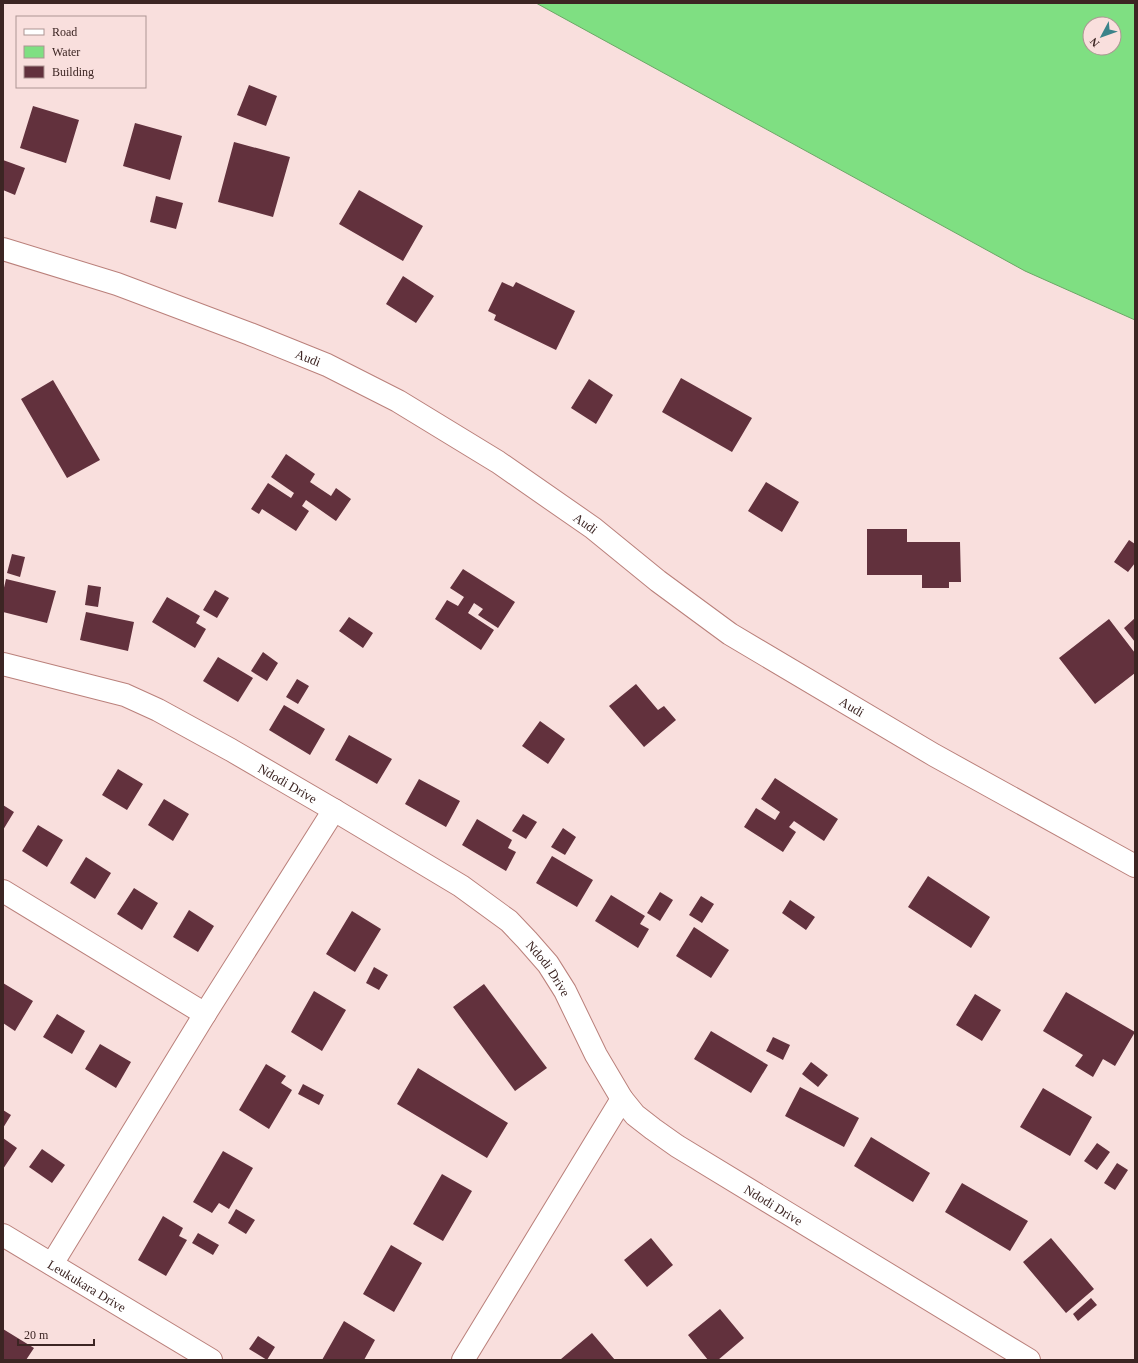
<svg xmlns="http://www.w3.org/2000/svg" width="1138" height="1363" font-family="'Times New Roman',serif">
	<rect width="100%" height="100%" fill="#f9dfdd"/>
	<path fill="#7fdf82" stroke="#6ba766" fill-rule="evenodd" d="M536,3H1135V320L1025,271ZM1090,24H1114V48H1090Z"/>
	<path fill="#62313d" d="M249,85L277,96L266,126L237,115Z
		M33,106L79,120L66,163L20,148Z
		M135,123L182,136L170,180L123,166Z
		M234,142L290,157L273,217L218,202Z
		M3,160L25,168L15,195L3,190Z
		M359,190L423,226L403,261L339,224Z
		M156,196L183,203L176,229L150,222Z
		M403,276L434,296L416,323L386,304Z
		M502,282L513,287L516,282L575,311L556,350L494,320L496,315L488,311Z
		M681,378L752,418L732,452L662,412Z
		M589,379L613,395L596,424L571,408Z
		M53,380L100,460L67,478L21,399Z
		M286,454L315,474L310,482L331,496L336,488L351,499L336,521L306,500L302,506L309,511L296,531L262,509L259,514L251,509L268,483L291,498L294,493L271,477Z
		M766,482L799,502L782,532L748,511Z
		M867,529H907V542H960L961,582H949V588H922V575H867Z
		M1129,540L1135,544V563L1128,572L1114,562Z
		M12,554L25,557L20,577L7,573Z
		M463,569L515,602L498,628L478,615L483,609L474,603L468,613L494,630L481,650L435,619L447,600L458,606L464,597L450,588Z
		M6,579L56,591L47,623L3,612V592Z
		M88,585L101,587L98,607L85,605Z
		M215,590L229,598L217,618L203,610Z
		M167,597L200,616L196,623L206,629L195,648L152,622Z
		M86,612L134,622L128,651L80,640Z
		M349,617L373,633L363,648L339,631Z
		M1135,618V642L1124,628Z
		M1109,619L1135,653V673L1095,704L1059,658Z
		M263,652L278,663L267,681L251,671Z
		M218,657L253,678L238,702L203,681Z
		M297,679L309,686L298,704L286,697Z
		M636,684L658,710L664,706L676,720L644,747L609,706Z
		M284,705L325,729L310,755L269,730Z
		M540,721L565,739L548,764L522,746Z
		M349,735L392,759L377,784L335,760Z
		M118,769L143,784L127,810L102,795Z
		M775,778L838,819L824,841L794,821L789,827L796,832L783,852L744,827L756,808L775,820L780,812L761,799Z
		M419,779L460,801L446,827L405,804Z
		M164,799L189,814L173,841L148,825Z
		M3,805L14,812L3,830Z
		M523,814L537,822L526,839L512,831Z
		M477,819L512,840L508,848L516,852L506,871L462,845Z
		M38,825L63,840L47,867L22,851Z
		M563,828L576,837L565,855L551,847Z
		M552,856L593,880L577,907L536,883Z
		M86,857L111,873L95,899L70,883Z
		M928,876L990,917L971,948L908,907Z
		M134,888L158,903L142,930L117,914Z
		M660,892L673,900L660,921L647,913Z
		M611,895L645,916L640,924L649,929L638,948L595,921Z
		M701,896L714,904L702,923L689,915Z
		M790,900L815,917L806,930L782,913Z
		M189,910L214,926L198,952L173,937Z
		M352,911L381,929L355,972L326,954Z
		M694,927L729,950L711,978L676,956Z
		M374,967L388,975L379,990L366,983Z
		M3,983L33,1001L15,1031L3,1023Z
		M484,984L547,1068L515,1091L453,1007Z
		M314,991L346,1010L322,1051L291,1032Z
		M1066,992L1135,1032L1115,1066L1103,1059L1093,1077L1075,1066L1083,1055L1043,1031Z
		M975,994L1001,1010L982,1041L956,1025Z
		M57,1014L85,1031L72,1054L43,1037Z
		M711,1031L768,1065L751,1093L694,1059Z
		M773,1037L790,1045L783,1060L766,1051Z
		M100,1044L131,1062L116,1088L85,1069Z
		M811,1062L828,1075L818,1087L802,1074Z
		M266,1064L286,1076L281,1083L292,1090L269,1129L239,1110Z
		M418,1068L508,1123L487,1158L397,1104Z
		M303,1084L324,1095L319,1105L298,1094Z
		M800,1087L859,1118L844,1147L785,1116Z
		M1043,1088L1092,1117L1070,1156L1020,1127Z
		M3,1110L11,1115L3,1128Z
		M871,1137L930,1173L913,1202L854,1166Z
		M3,1138L17,1148L3,1169Z
		M1097,1143L1110,1152L1097,1170L1084,1161Z
		M42,1149L65,1165L52,1183L29,1167Z
		M223,1151L253,1168L229,1209L219,1203L212,1213L193,1202Z
		M1117,1163L1128,1170L1115,1190L1104,1183Z
		M442,1174L472,1191L443,1241L413,1224Z
		M962,1183L1028,1221L1010,1251L945,1212Z
		M236,1209L255,1220L246,1234L228,1223Z
		M163,1216L183,1228L179,1236L187,1240L166,1276L138,1260Z
		M198,1233L219,1245L213,1255L192,1243Z
		M651,1238L673,1265L647,1287L624,1260Z
		M1051,1238L1094,1289L1066,1313L1023,1262Z
		M391,1245L422,1263L394,1312L363,1294Z
		M1091,1298L1097,1305L1078,1321L1073,1314Z
		M720,1309L744,1338L718,1360H708L688,1335Z
		M344,1321L375,1340L364,1360H322Z
		M3,1329L34,1348L26,1360H3Z
		M592,1333L615,1360H562L561,1359Z
		M258,1336L275,1347L267,1360L249,1349Z"/>
	<g fill="none" stroke-linecap="round" stroke-linejoin="round">
		<g stroke="#ba807b" stroke-width="24">
			<g id="minor">
				<path id="s1" d="M3,249L117,284L250,334L327,365L398,401L498,462L593,528L658,581L730,634L934,755L1135,866"/>
				<path id="s2" d="M3,664L125,695L158,710L231,750L334,810L461,886L509,921L527,940L548,964L565,991L596,1055L622,1099L635,1115L653,1129L677,1146L1029,1360"/>
				<path d="M3,891L205,1014"/>
				<path id="s3" d="M3,1235L211,1360"/>
				<path d="M52,1264L205,1014L334,810"/>
				<path d="M463,1360L622,1099"/>
			</g>
		</g>
		<use href="#minor" stroke="#fff" stroke-width="22"/>
	</g>
	<g text-anchor="middle" dominant-baseline="central" stroke-width="4" stroke-linejoin="round" paint-order="stroke">
		<g font-size="13" fill="#3c2523" stroke="#f9dfdd">
			<text stroke="none"><textPath href="#s1" startOffset="324">Audi</textPath></text>
			<text stroke="none"><textPath href="#s1" startOffset="648">Audi</textPath></text>
			<text stroke="none"><textPath href="#s1" startOffset="972">Audi</textPath></text>
			<text stroke="none"><textPath href="#s2" startOffset="311">Ndodi Drive</textPath></text>
			<text stroke="none"><textPath href="#s2" startOffset="634">Ndodi Drive</textPath></text>
			<text stroke="none"><textPath href="#s2" startOffset="970">Ndodi Drive</textPath></text>
			<text stroke="none"><textPath href="#s3" startOffset="98">Leukukara Drive</textPath></text>
		</g>
	</g>
	<rect width="1138" height="1363" fill="none" stroke="#3c2523" stroke-width="8"/>
	<rect x="16" y="16" width="130" height="72" fill="#f9dfdd" stroke="#ad9593"/>
	<rect x="24" y="29" width="20" height="6" fill="#ffffff" stroke="#ad9593"/>
	<text x="52" y="36" font-size="12" fill="#3c2523">Road</text>
	<rect x="24" y="46" width="20" height="12" fill="#7fdf82" stroke="#ad9593"/>
	<text x="52" y="56" font-size="12" fill="#3c2523">Water</text>
	<rect x="24" y="66" width="20" height="12" fill="#62313d" stroke="#ad9593"/>
	<text x="52" y="76" font-size="12" fill="#3c2523">Building</text>
	<g transform="translate(1102 36) rotate(229)"><circle r="19" fill="#f9dfdd" stroke="#ad9593"/>
	<path d="M0-3L7 15L0 10L-7 15Z" fill="#3b838a"/>
	<text y="-6" font-size="11" font-weight="bold" text-anchor="middle" fill="#3c2523">N</text>
	</g>
	<path d="M18 1339v6h76v-6" fill="none" stroke="#3c2523" stroke-width="2"/>
	<text x="24" y="1339" font-size="12" fill="#3c2523" stroke="#f9dfdd" stroke-width="3" paint-order="stroke">20 m</text>
</svg>
